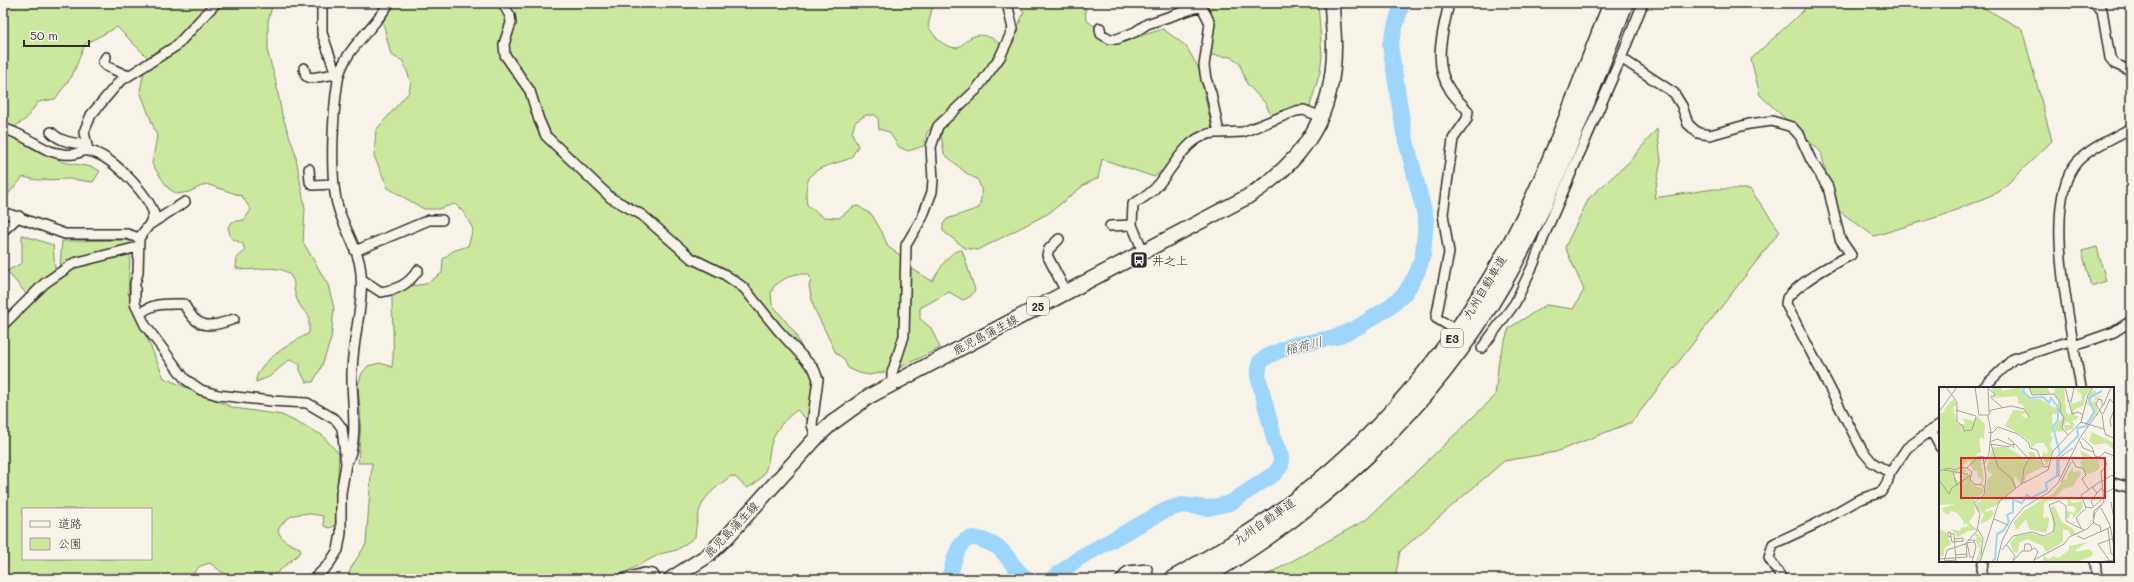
<svg xmlns="http://www.w3.org/2000/svg" width="2134" height="582" font-family="Mali,'Klee One',sans-serif">
	<rect width="100%" height="100%" fill="#f7f3e8"/>
	<filter id="ink" filterUnits="userSpaceOnUse"><feTurbulence type="fractalNoise" baseFrequency=".025" numOctaves="2"/><feDisplacementMap in="SourceGraphic" scale="8" xChannelSelector="R" yChannelSelector="G"/><feConvolveMatrix kernelMatrix="1 2 1 2 8 2 1 2 1" color-interpolation-filters="sRGB"/></filter>
	<g filter="url(#ink)">
		<path fill="#cce89f" stroke="#7c8a65" fill-rule="evenodd" d="M3,3H273L268,21V54L275,78L282,115L295,152L305,209L303,242L328,285L334,308L331,339L321,368L313,382H306L300,370V364L289,360L269,377L256,382C255,362 294,342 309,333V316C302,309 297,303 295,293C293,287 295,283 292,278C282,260 252,274 236,268L237,258L245,251L243,244L231,238L228,227L232,222L244,220L251,210L242,196L206,184L189,192L177,194L168,188L152,164L157,136L140,91L147,57L117,27L85,44L72,76L55,99L38,102L26,119L13,128L62,162L92,167L100,171L93,182L70,179L37,180L23,177L3,200Z
			M394,3H931L933,5L928,26C935,38 943,47 957,48C963,45 965,41 970,38C980,31 996,38 1001,46L979,82L927,132L924,146L908,151L899,147L889,132L879,129L878,118L875,115H866L855,122L852,133L858,146L851,158C823,169 801,165 807,205L823,217L839,218L853,207L858,206L872,215L882,232L888,247L900,255L914,270L932,281C940,271 948,250 962,250L975,290L971,296L963,300L949,292L920,308V319L931,328L940,348L895,370L869,375L859,373L848,368L844,359L836,353L814,308L809,286L811,280L809,274H796L786,278L774,286L771,293L772,304L795,333L815,376L808,421L797,410C788,417 779,425 774,436C765,456 774,475 747,488L735,477L731,476C703,497 698,503 695,537L677,550L660,554L613,579H347L351,568L366,544L372,463H358L361,422L358,385L362,373L368,366L380,363L392,367C395,344 392,321 392,297L411,286L426,284L442,273L443,259L453,251L468,246L473,229L464,213L455,204L438,209H424L388,188L374,156L376,130L409,92L411,82L403,61L391,55L383,22Z
			M1017,3H1095L1085,7L1086,20L1118,43L1163,29L1186,46L1199,69L1212,129L1154,177L1102,159L1098,178L1084,185L1049,213L978,250L965,248L943,231V224L947,219L979,208C982,197 983,189 977,179C964,174 955,162 944,154L941,134L946,122L961,112L1003,63L1024,12Z
			M1204,3H1318L1322,56L1320,72L1310,106H1298L1271,116L1266,104L1247,84L1239,62L1231,57L1210,55Z
			M1806,3H1975L2022,29L2052,141L1999,192L1944,215L1874,236L1835,208L1821,152L1760,95L1751,59L1804,10Z
			M1657,129L1661,161L1654,198L1714,189H1750L1780,231L1632,422L1556,452L1504,461L1400,551L1395,579H1260L1367,519L1495,396L1499,359L1509,328L1546,305L1573,309L1584,290L1565,247L1589,198L1628,163Z
			M22,235L53,245L55,269L28,296L7,271L22,263Z
			M131,240L128,293L164,378L234,408L282,415L322,435L339,454L335,526L330,528L324,526L323,516C303,512 289,511 278,530C281,541 290,544 300,548L301,552L272,577L266,579H231L210,563L200,566L190,577V579H3V308L23,313L60,266L62,241ZM23,509H151V559H23Z
			M2097,247L2106,281L2091,286L2082,251Z"/>
		<g fill="none" stroke-linecap="round" stroke-linejoin="round">
			<path stroke="#9dd5fd" stroke-width="16" d="M949,579C954,561 958,530 982,540C989,543 996,545 1001,550C1011,560 1016,572 1028,579
				M1052,579L1079,558L1166,510L1182,505L1208,508L1230,503L1274,474L1281,466V457L1275,442L1258,376L1260,362L1268,356L1293,345L1336,337L1358,327L1388,308L1405,293L1417,273L1423,255L1426,219L1404,133L1390,45L1402,3"/>
			<g stroke="#2b2b2b" stroke-width="12">
				<path id="minor" d="M322,3V33L338,80
					M503,3L510,16L511,23L504,44L505,55L530,91L539,120L546,136L611,198L642,215L691,258L724,274L744,288L778,330L814,369L818,379L812,425L816,438
					M1200,3L1210,23L1204,66L1206,79L1211,93L1219,133L1243,132L1296,111L1304,110L1321,117
					M1449,3C1443,32 1432,63 1450,90C1455,98 1462,104 1468,111L1467,119L1453,139L1443,214L1449,253L1436,318L1451,327
					M1643,3L1621,58L1674,93L1682,106L1688,124L1698,133L1710,135L1749,124L1772,121L1792,127L1800,136L1811,160L1828,187L1840,239L1851,255C1828,266 1804,279 1787,298L1786,304L1862,450L1872,462L1890,473
					M2093,3L2102,10L2110,58L2115,64L2131,71
					M1100,28L1101,34L1110,39H1117L1135,32L1147,24L1201,6
					M106,57L103,62L106,66L128,76
					M304,68L306,76L311,78L336,74
					M3,129C13,129 38,146 50,151C56,153 67,155 74,154C79,153 84,150 89,151C111,155 147,193 154,214L149,225L139,238L138,273L135,283V304L145,325L185,379L201,390L218,395L271,401L307,403L336,420L342,428L346,464L341,493V533L338,550L329,564L314,579
					M51,132C59,141 74,144 85,144
					M88,150L84,132L91,115L119,82L176,46L216,3
					M309,169L310,182L313,185L334,184
					M3,212L65,234H127L139,238
					M149,225L185,202
					M1110,226L1132,225
					M3,231L19,216
					M1059,239L1049,249L1047,255L1066,292
					M355,251L429,220H442
					M1143,251L1132,225L1133,204C1142,199 1152,193 1158,185C1175,166 1189,131 1219,133
					M361,279L381,292C398,289 408,285 418,270
					M140,314C153,302 168,304 184,304C197,330 210,328 234,319
					M3,325L45,283L74,263L138,247
					M2074,346L2114,332L2131,321
					M1482,348L1515,303L1534,263L1546,231L1621,58
					M892,383V373L904,336L906,245L922,218L932,192L933,180L931,147L938,126L976,90L1000,57L1013,29L1007,3
					M1983,388L2013,359L2073,340
					M2081,388C2073,336 2040,203 2077,162C2091,147 2114,138 2131,128
					M1931,430L1940,447
					M346,464C359,443 352,404 352,378C351,343 364,308 361,273C359,249 344,229 338,207C329,178 333,111 338,80C343,50 374,29 389,3
					M2113,483L2131,488
					M2095,561L2097,579
					M622,579L644,573L653,574L656,579
					M1121,579L1128,571L1147,569L1148,575L1141,579
					M1782,579L1769,558L1773,544L1816,524L1858,500L1881,492L1887,483L1890,473L1907,448L1940,424
					M1981,579L1983,561"/>
			</g>
			<g stroke="#2b2b2b" stroke-width="17">
				<path id="primary" d="M671,579L707,556L726,538L816,438L832,423L868,397L1247,197C1306,160 1335,113 1334,43C1334,30 1332,16 1332,3"/>
			</g>
			<g stroke="#2b2b2b" stroke-width="19">
				<path id="motorway" d="M1173,579C1211,557 1249,535 1284,509C1387,433 1467,332 1524,218C1558,149 1583,74 1612,3
					M1201,579C1324,508 1432,407 1503,283C1554,195 1588,97 1625,3"/>
			</g>
			<use href="#minor" stroke="#f7f3e8" stroke-width="9"/>
			<use href="#primary" stroke="#f7f3e8" stroke-width="14"/>
			<use href="#motorway" stroke="#f7f3e8" stroke-width="16"/>
		</g>
	</g>
	<defs>
		<g id="bus-square" transform="scale(0.9)"><rect x="-9" y="-9" width="18" height="18" rx="4" fill="#2b2b2b" stroke="#f7f3e8"/><path d="M-5-6H5V4H4V6H2V4H-2V6H-4V4H-5ZM-3.5-4V0h7V-4ZM-3.5 1.2v1.5H-2V1.2ZM2 1.2v1.5H3.5V1.2Z" fill="#fff"/></g>
	</defs>
	<g fill-rule="evenodd">
		<use href="#bus-square" x="1139" y="260"/>
	</g>
	<g text-anchor="middle" dominant-baseline="central" stroke-width="3" stroke-linejoin="round" paint-order="stroke">
		<g fill="#f7f3e8" stroke="#686764" stroke-width="1">
			<rect x="1027" y="297" width="22" height="18" rx="3"/>
			<rect x="1441" y="329" width="22" height="18" rx="3"/>
		</g>
		<g font-size="11" font-weight="bold" fill="#2b2b2b">
			<text x="1038" y="306">25</text>
			<text x="1452" y="338">E3</text>
		</g>
		<g font-size="12" fill="#2b2b2b" stroke="#f7f3e8" text-anchor="start">
			<text x="1152" y="260">井之上</text>
		</g>
		<g font-size="12" fill="#2b2b2b" stroke="#f7f3e8">
			<text transform="translate(1484 287) rotate(-59)">九州自動車道</text>
			<text transform="translate(985 334) rotate(-28)">鹿児島蒲生線</text>
			<text transform="translate(1264 521) rotate(-35)">九州自動車道</text>
			<text transform="translate(731 529) rotate(-46)">鹿児島蒲生線</text>
		</g>
		<g font-size="13" font-style="italic" fill="#485660" stroke="#f7f3e8">
			<text transform="translate(1303 345) rotate(-14)">稲荷川</text>
		</g>
	</g>
	<g transform="translate(1939 387)">
		<rect width="175" height="175" fill="#f7f3e8"/>
		<path d="M53,0H62L63,4L81,0L91,12H101L116,21L120,14L115,7L116,0H125L127,25L130,28L133,26L131,14L134,17L143,13L142,6L138,5V2L153,0L146,10L145,18L135,23V28L139,29L138,32L133,34L135,38L134,42L126,44L125,38H132L128,34L124,39L125,44L119,45V43L116,46V39L124,30L121,26L113,27L114,45L111,47L114,51L111,58L114,63L108,79L103,70L105,63L107,68L109,63L105,56H98L92,61V56L82,48L66,39L74,23L86,24L87,26L82,28L86,31L89,30L84,18L80,17L78,9L54,11L50,5L53,9L58,10V8L54,7ZM90,0H107L112,6L93,8ZM155,3L158,6L152,11L153,16L157,10L165,8L156,13L159,23L150,37L148,36L156,24L148,17L150,7ZM14,12L17,15V19H14L18,37H26L24,31L35,34L38,29L46,37L45,52L42,50L40,53L42,65L37,68L41,70L45,92L43,97H40L43,93L38,89L39,84H34L30,73L23,80L29,84L14,88L19,94L24,92V87H31L33,97L45,102L43,108L35,110L36,126L30,135L38,143L29,144L19,150L12,142L21,144L22,141L30,139L27,136L24,139L25,135L18,126L12,124L9,128L4,125L3,121L17,117L0,118L1,26L7,25L4,24ZM153,45L175,56V63L167,56L155,58L150,54ZM54,60H67L84,70L89,76L91,68L88,65H95L98,71L96,73H101L104,80L87,88L86,95L81,97L77,90L75,91L77,100L58,118L46,123V125L53,123L56,124H53L55,127L50,133L41,137L45,127L37,122L36,117L45,111L49,91L54,88L47,82ZM141,63L159,73L161,81L157,84L149,87L146,85L141,75L144,71ZM134,80V85L140,84L142,87L133,100L124,102L116,111L105,116L104,131L110,130V135L107,146L90,142L87,132L77,144L76,138L74,137L76,134L86,123L115,106L124,93L129,92L128,88ZM129,110L134,116L143,114L144,121L134,132V127H131L130,132L127,130L128,124L135,126L137,122L134,119H128ZM115,118L123,135L133,141L137,148H131L130,144L124,142V155L107,165L104,159L88,152L80,156L79,166L74,165L71,155L77,149L92,146L106,150L115,146L112,120ZM0,142L7,145L12,157L6,161L4,170L0,169ZM38,146L43,151V155L40,157L42,158L41,175L37,174L41,162L36,153L38,150L35,148ZM150,155L137,162V165L150,162L154,165L153,169L137,175H104V170L107,168L106,170L110,172L115,169L119,171L130,163V159Z" fill="#cce89f"/>
		<path fill="none" stroke="#9dd5fd" stroke-width="2" d="M86,0L84,4L91,11L104,10L110,16L112,11L119,20V33L114,40L121,67M147,38L155,25L150,11L163,4M52,175L56,172L58,147L64,144L70,135L68,128L74,125V113L83,116L88,108L92,111L108,103L107,96L118,89V70L139,49L138,41L149,39"/>
		<path fill="none" stroke="#a5a39c" stroke-width="1" d="M7,0L18,15V35L24,39L25,44L33,43L37,30M36,0L40,28H49M49,0L50,25M90,0L93,8L115,7L122,17L121,24L125,31L123,41L129,48M126,0L133,27L139,25L144,28M50,2L57,8L51,10M52,11L63,20M128,13L132,15L135,1L130,0M163,19V13L159,12L157,17L163,27L165,42M17,23L37,29M0,25L18,0M164,27L171,12L175,17M142,35L165,42L167,48L175,51M142,35L149,8L154,0M172,40L171,33L175,23M49,45L53,46L59,40L79,47L90,56L91,61L98,63L105,80L111,79M69,51L75,56L74,61M141,54L144,61L154,65M51,55L58,52L72,58L76,57L90,72L85,81L83,97M51,57L70,60L72,58M52,57L59,80L72,91L77,101M160,70L166,65L175,69M133,73L137,80L144,81L147,88L143,92L150,103M45,77L50,67L52,45L49,29L52,23L72,19L85,22L91,30M28,81L40,69L45,70M5,83L29,87M0,84L10,81L16,83L22,80L28,81L33,85L31,92L35,97L43,98L46,102M14,85L18,99M120,90V71L134,61M0,93L10,107M122,95L132,75M162,95L173,88L175,91M153,100L158,106L163,101M163,103L168,105L175,101M10,107L13,101L32,88M172,115L175,132M154,119L152,114L158,106M147,120L153,121L164,111M162,121L171,138L175,160M154,131L155,124L162,118M55,132L69,138M154,136L161,139L162,144M38,141L44,151L42,168M142,141L137,131L147,121L142,108L162,94M169,142L172,167H175M12,147H15L17,175M74,149L93,145L105,149L114,145L116,137L110,118L120,114L127,119V134L145,143M138,149L145,152L172,140M12,150L9,149V145H11L13,155L24,154M15,152L24,151V155M29,153H35L37,160L33,175M27,156L28,170M67,157L76,169L74,173M25,158L38,144L41,127L35,116L45,108L47,90L44,70M63,163L74,149M85,164L86,157H91L93,162M16,168L28,167M35,170H31L28,156L36,155M0,172L28,170M95,173L125,157L130,150L148,142L154,136L156,126L165,115L162,85L168,77L163,71L156,69L153,60L143,51M170,173L159,157L175,151M5,174L17,173M74,174L83,164H90L96,161L99,165L94,175M5,175L8,163L26,157M41,175L60,115L81,98L109,83L114,64L142,35M58,175L63,154L73,134L85,120L109,106L119,96L141,51L165,17L172,0M159,175L175,173"/>
		<path fill="#d62828" fill-opacity="0.15" stroke="#d62828" stroke-width="2" d="M22,71H166V111H22Z"/>
		<rect width="175" height="175" fill="none" stroke="#2b2b2b" stroke-width="2"/>
	</g>
	<rect width="2134" height="582" fill="none" stroke="#f7f3e8" stroke-width="16"/>
	<rect x="8" y="8" width="2118" height="566" fill="none" stroke="#2b2b2b" stroke-width="1.5" filter="url(#ink)"/>
	<rect x="22" y="508" width="130" height="52" fill="#f7f3e8" stroke="#a5a39c"/>
	<rect x="30" y="521" width="20" height="6" fill="#f7f3e8" stroke="#a5a39c"/>
	<text x="58" y="528" font-size="12" fill="#2b2b2b">道路</text>
	<rect x="30" y="538" width="20" height="12" fill="#cce89f" stroke="#a5a39c"/>
	<text x="58" y="548" font-size="12" fill="#2b2b2b">公園</text>
	<path d="M24 40v6h65v-6" fill="none" stroke="#2b2b2b" stroke-width="2"/>
	<text x="30" y="40" font-size="12" fill="#2b2b2b" stroke="#f7f3e8" stroke-width="3" paint-order="stroke">50 m</text>
</svg>
